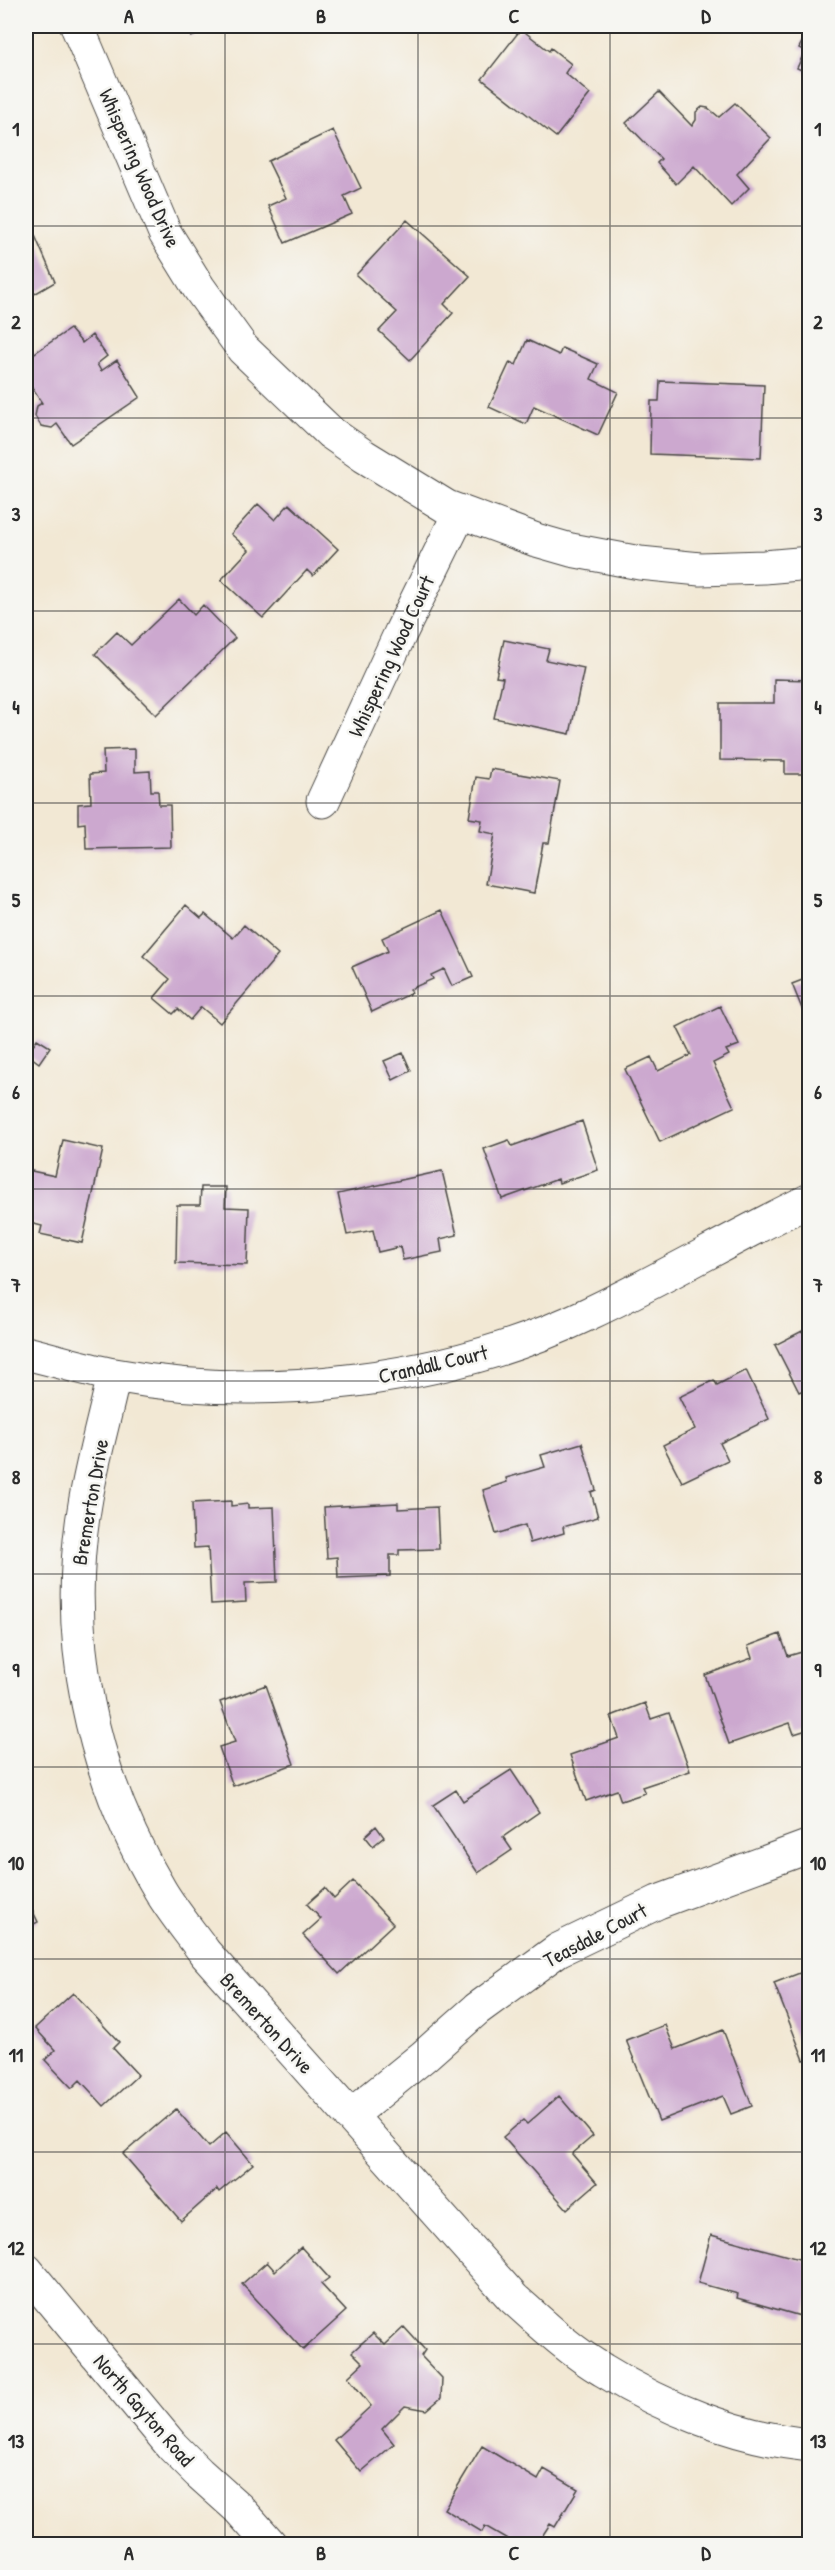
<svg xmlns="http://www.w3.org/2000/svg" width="835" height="2570" font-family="'Patrick Hand',sans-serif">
	<rect width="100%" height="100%" fill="#f6f6f2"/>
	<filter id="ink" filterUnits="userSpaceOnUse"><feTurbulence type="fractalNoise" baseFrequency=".0167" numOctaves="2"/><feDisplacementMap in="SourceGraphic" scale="12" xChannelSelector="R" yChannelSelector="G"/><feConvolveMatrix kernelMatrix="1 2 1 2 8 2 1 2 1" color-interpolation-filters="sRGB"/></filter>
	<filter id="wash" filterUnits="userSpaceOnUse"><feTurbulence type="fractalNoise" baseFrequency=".008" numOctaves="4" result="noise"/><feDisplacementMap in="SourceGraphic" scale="24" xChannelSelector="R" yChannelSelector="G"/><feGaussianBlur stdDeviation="1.35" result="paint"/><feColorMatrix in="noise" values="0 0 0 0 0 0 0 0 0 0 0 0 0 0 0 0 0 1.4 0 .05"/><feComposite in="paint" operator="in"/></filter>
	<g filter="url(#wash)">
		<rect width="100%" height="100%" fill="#f2e8d4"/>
		<g id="blocks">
			<path fill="#cca8cf" d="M186,26H219L191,37Z
				M810,27V74L797,68L805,51L799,48Z
				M521,29L549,51L551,48L571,64L565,73L590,94L556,137L482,79Z
				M659,92L692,126L696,120V112L702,107L708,108L719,117L735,103L771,138L737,174L749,188L731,206L694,166L676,184L657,163L661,159L626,123Z
				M333,130L361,188L344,196L352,214L285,243L268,206L286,198L268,161Z
				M407,220L470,276L444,304L453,313L410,360L379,331L397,312L356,275Z
				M30,224L55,282L26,299V226Z
				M70,329L82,343L92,335L107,356L97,364L101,371L117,360L140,397L71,444L57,424L52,428L41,426L35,416L37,406L42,403L26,379V359Z
				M527,340L559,355L562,348L598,364L591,379L618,392L598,435L534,406L526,424L489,407L510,362L516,365Z
				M660,381L764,385L761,458L650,454L651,401H659Z
				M258,504L275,520L289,504L338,549L313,576L307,570L263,618L221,580L249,550L231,534Z
				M179,599L194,615L203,605L235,638L156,715L95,654L117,632L131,645Z
				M504,640L549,649L546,660L584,668L570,734L494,718L503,678L496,677Z
				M774,679L810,680V774H785V761L720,760V703H774Z
				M135,749V772L150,771L151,791H158L159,805H170L171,847L86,849L85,823L78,824V804L91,803L90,774L104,773L103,750Z
				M491,769L560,781L549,843H543L534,893L486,884L495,834L480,831L482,820L469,818L476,777L489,779Z
				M186,905L201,918L205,914L233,938L244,925L278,955L220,1023L201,1007L190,1020L178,1009L173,1014L154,998L170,979L143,956Z
				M442,910L473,977L452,986L444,969L431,975L433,979L410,989L412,993L372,1012L352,967L388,951L382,938Z
				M810,977V1026H809L792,984Z
				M720,1006L739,1045L726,1050L729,1055L713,1063L734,1107L660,1142L625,1069L651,1057L658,1071L691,1055L677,1027Z
				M37,1039L50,1047L39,1063L27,1054Z
				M403,1053L411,1071L393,1080L384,1061Z
				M582,1121L598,1170L559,1183L558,1179L502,1199L484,1149L509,1140L512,1146Z
				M63,1140L103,1149L82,1243L40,1234L42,1226L26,1222L27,1170L55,1176Z
				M442,1171L457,1235L440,1239L442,1252L403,1260L400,1247L378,1252L373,1230L347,1235L338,1194Z
				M201,1187H226L225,1207L249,1208L247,1265L176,1263L177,1205H200Z
				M810,1327V1387L799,1392L775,1345Z
				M746,1370L769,1419L720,1443L728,1460L682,1482L663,1445L695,1429L679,1397L714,1380L717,1385Z
				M582,1443L596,1490L591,1492L598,1517L563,1527L564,1533L530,1543L525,1525L496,1534L483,1490L507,1482L506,1478L545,1467L541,1455Z
				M231,1501V1506L248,1504V1508L274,1507L277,1582L245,1583L246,1602L211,1604L208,1547L194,1548L192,1503Z
				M398,1503V1509L437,1507L439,1549L399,1550V1555H390V1576L338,1578L337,1557L327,1558L324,1507Z
				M780,1634L788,1656L802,1652L810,1674V1729L794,1734L790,1723L729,1744L705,1675L752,1658L748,1646Z
				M266,1685L294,1764L233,1786L219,1747L235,1742L220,1702Z
				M645,1703L651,1719L669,1713L690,1771L642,1787L645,1793L621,1801L617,1790L586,1801L570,1755L619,1738L611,1716Z
				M511,1770L539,1812L503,1837L512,1850L478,1873L433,1805L456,1790L463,1801Z
				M376,1826L384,1837L373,1846L365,1836Z
				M353,1881L393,1924L339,1974L303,1935L321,1919L307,1904L325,1888L334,1899Z
				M26,1897L38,1922L26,1928Z
				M810,1969V2058L804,2060L774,1983Z
				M73,1993L119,2042L113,2048L138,2075L104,2106L80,2080L72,2088L45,2060L55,2050L35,2028Z
				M665,2025L675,2049L723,2030L752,2106L731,2114L723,2096L659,2121L626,2040Z
				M559,2096L593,2136L572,2154L597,2183L567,2209L503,2137L523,2120L527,2124Z
				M176,2109L209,2147L226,2132L253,2164L219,2192L217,2189L181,2221L123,2154Z
				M711,2235L810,2262V2296L804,2317L737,2298L738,2294L698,2283Z
				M301,2247L329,2278L321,2284L346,2311L303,2350L242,2284L267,2262L275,2271Z
				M404,2327L425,2350L421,2356L442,2378L441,2398L427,2410L405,2406L382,2429L394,2444L361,2472L334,2440L371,2406L348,2377L363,2363L352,2352L373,2333L385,2345Z
				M482,2446L538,2480L544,2469L578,2489L555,2527L550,2524L537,2544H516L485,2526L482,2532L444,2509Z"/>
		</g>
	</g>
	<g filter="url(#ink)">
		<use href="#blocks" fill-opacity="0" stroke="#494744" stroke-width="1.5"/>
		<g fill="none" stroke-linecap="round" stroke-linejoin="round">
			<g stroke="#494744" stroke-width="35">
				<path id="minor" d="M77,26L165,233L199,288L243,349L331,433L364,456L447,507L536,540L571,550L640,563L700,569L764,567L810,563
					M323,801L401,632L460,512
					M26,1353C55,1360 84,1369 114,1375C264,1403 449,1381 588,1314C663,1279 735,1236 810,1200
					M114,1375C105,1417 92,1461 85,1504C62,1637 91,1774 160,1890C173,1912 190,1932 205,1953L513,2298C541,2323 570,2351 603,2370C664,2408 737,2438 810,2445
					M350,2116L424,2056L477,2009L558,1950L658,1902L810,1846
					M26,2270L172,2446L199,2473L238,2508L270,2544"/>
			</g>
			<use href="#minor" stroke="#fff" stroke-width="33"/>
		</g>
	</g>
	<path fill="none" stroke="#2b2b2b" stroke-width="1.5" stroke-opacity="0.55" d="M225,26V2544M418,26V2544M610,26V2544M26,226H810M26,418H810M26,611H810M26,803H810M26,996H810M26,1189H810M26,1381H810M26,1574H810M26,1767H810M26,1959H810M26,2152H810M26,2344H810"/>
	<g text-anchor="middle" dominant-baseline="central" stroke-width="5" stroke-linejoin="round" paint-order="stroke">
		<g font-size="21" fill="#2b2b2b" stroke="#f6f6f2">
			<text transform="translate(140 168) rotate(66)">Whispering Wood Drive</text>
			<text transform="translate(391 656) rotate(-65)">Whispering Wood Court</text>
			<text transform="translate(433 1364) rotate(-13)">Crandall Court</text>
			<text transform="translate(90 1502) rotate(-80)">Bremerton Drive</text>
			<text transform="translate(595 1935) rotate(-28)">Teasdale Court</text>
			<text transform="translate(267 2023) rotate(48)">Bremerton Drive</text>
			<text transform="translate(144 2410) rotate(49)">North Gayton Road</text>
		</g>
	</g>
	<rect width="835" height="2570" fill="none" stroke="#f6f6f2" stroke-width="66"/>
	<rect x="33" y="33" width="769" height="2504" fill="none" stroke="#2b2b2b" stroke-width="2"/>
	<g font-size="20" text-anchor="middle" font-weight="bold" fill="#2b2b2b">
		<text x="129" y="23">A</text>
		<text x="321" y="23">B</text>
		<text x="514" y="23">C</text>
		<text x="706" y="23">D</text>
		<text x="16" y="136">1</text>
		<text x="818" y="136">1</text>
		<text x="16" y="329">2</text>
		<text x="818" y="329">2</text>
		<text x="16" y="521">3</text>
		<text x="818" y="521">3</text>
		<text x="16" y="714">4</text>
		<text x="818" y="714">4</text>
		<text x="16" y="907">5</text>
		<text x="818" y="907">5</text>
		<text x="16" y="1099">6</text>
		<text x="818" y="1099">6</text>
		<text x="16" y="1292">7</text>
		<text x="818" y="1292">7</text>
		<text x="16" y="1484">8</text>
		<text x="818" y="1484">8</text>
		<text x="16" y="1677">9</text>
		<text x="818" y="1677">9</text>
		<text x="16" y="1870">10</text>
		<text x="818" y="1870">10</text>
		<text x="16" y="2062">11</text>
		<text x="818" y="2062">11</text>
		<text x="16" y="2255">12</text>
		<text x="818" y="2255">12</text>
		<text x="16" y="2448">13</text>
		<text x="818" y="2448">13</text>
		<text x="129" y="2560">A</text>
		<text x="321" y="2560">B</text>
		<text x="514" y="2560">C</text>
		<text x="706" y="2560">D</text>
	</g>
</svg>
